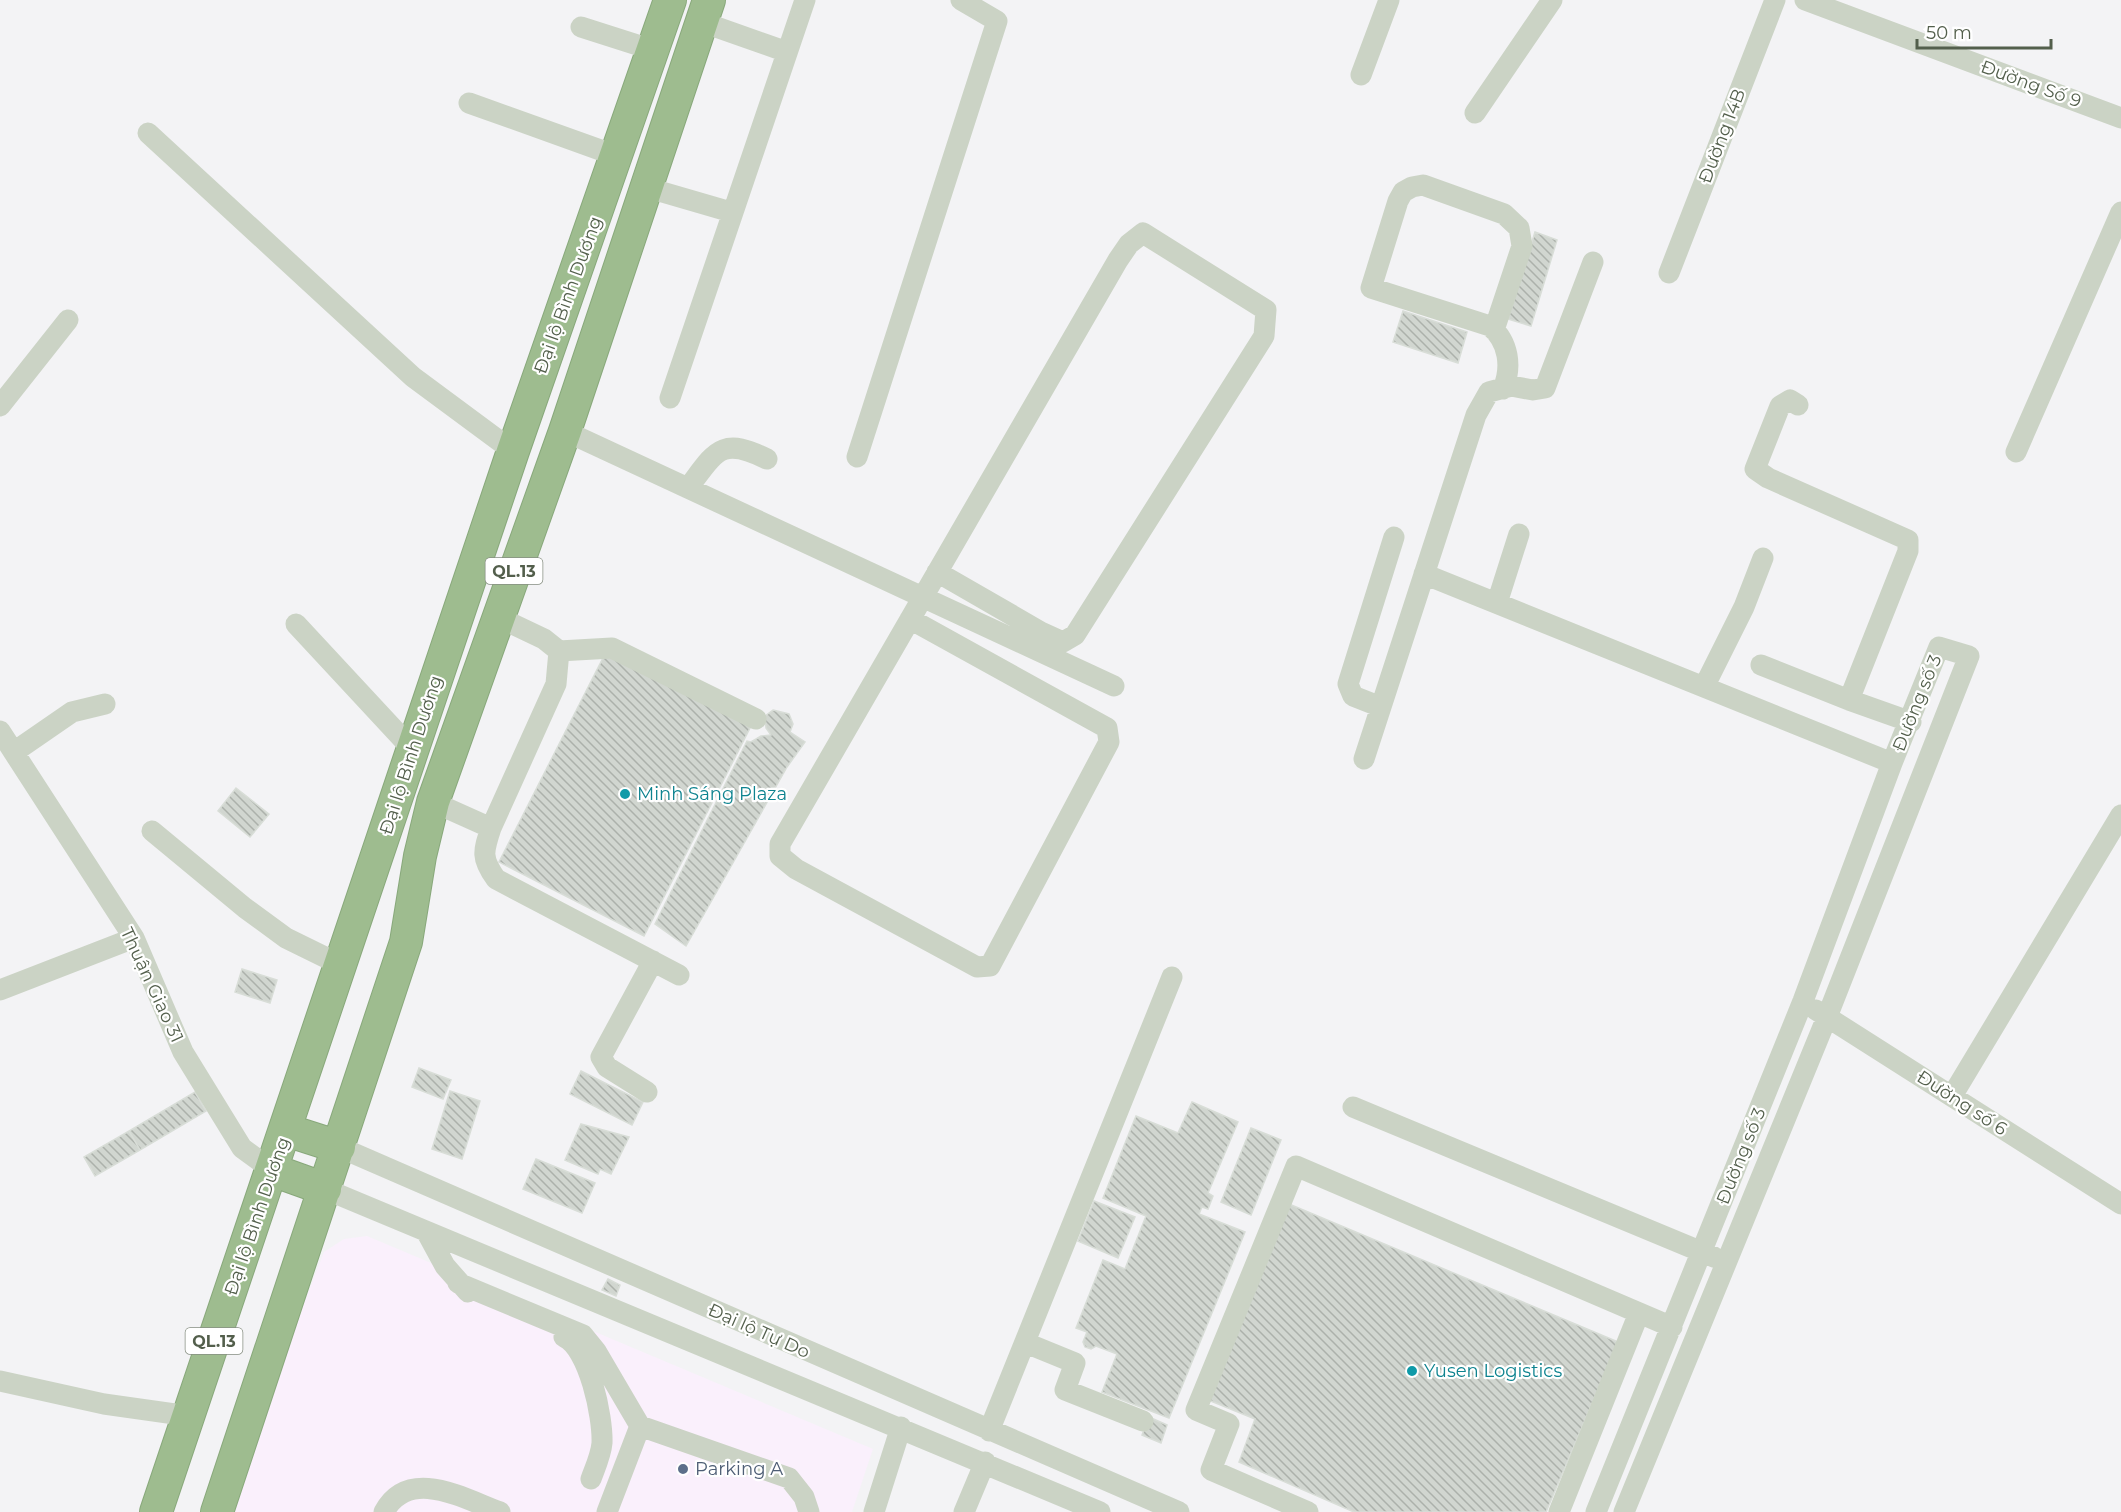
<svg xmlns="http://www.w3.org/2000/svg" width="2121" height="1512" font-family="Montserrat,sans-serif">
	<defs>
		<pattern id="building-back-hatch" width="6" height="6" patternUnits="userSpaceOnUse" patternTransform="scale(1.5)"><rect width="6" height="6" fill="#d1d6d0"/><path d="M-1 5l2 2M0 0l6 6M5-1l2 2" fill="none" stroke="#acb1ab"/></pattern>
	</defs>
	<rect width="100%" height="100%" fill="#f3f3f5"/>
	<path fill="#faf0fc" d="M367,1236L873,1449L852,1512H232L299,1316L324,1252L344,1239Z"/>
	<path fill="url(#building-back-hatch)" stroke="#d8ddd7" stroke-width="1.5" d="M1535,232L1557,240L1531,326L1508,319Z
		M1403,311L1467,332L1458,363L1393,342Z
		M606,652L751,726L644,936L499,862Z
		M773,710L789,714L793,724L790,732L805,742L787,767L686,946L655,924L747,741L751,742L761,736L771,735L766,728L765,716Z
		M236,788L269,814L250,837L218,811Z
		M242,969L277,980L270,1003L235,992Z
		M419,1068L451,1080L443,1099L412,1087Z
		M581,1071L643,1102L632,1125L570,1094Z
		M450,1091L480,1101L462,1159L432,1149Z
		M195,1092L206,1111L140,1150L129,1131Z
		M1192,1102L1238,1122L1208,1193L1213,1196L1208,1209L1202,1207L1199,1214L1245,1232L1169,1418L1102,1392L1117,1354L1096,1346L1091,1349L1085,1347L1083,1342L1087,1332L1076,1328L1103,1260L1125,1269L1146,1216L1103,1198L1136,1116L1178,1133Z
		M581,1124L629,1137L611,1174L600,1169L598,1174L565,1160Z
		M1251,1128L1281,1140L1251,1215L1221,1202Z
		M129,1131L140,1150L95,1176L84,1157Z
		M536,1159L595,1183L582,1213L523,1189Z
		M1094,1201L1135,1217L1118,1258L1078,1241Z
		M1289,1204L1618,1342L1546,1512H1354L1239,1462L1255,1419L1206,1399Z
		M608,1279L620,1285L616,1296L602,1290Z
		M1149,1417L1167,1425L1161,1443L1142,1435Z"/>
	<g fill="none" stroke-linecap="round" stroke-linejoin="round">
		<g stroke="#88a87b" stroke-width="34">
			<path id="highway" d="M286,1130L339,1147
				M272,1170L325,1189
				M156,1512L513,451L670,0
				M217,1512L406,942L420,856L433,802L565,431L709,0"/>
		</g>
		<path stroke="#cbd3c5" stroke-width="21" d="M1805,0L2121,118
			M702,22L787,52
			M581,27L653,50
			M1361,75L1389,0
			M469,103L617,156
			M1475,113L1552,0
			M148,133L413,377L513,451
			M645,187L731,212
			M1669,273L1775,0
			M1494,330L1522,246L1519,228L1504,214L1423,185L1412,187L1403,192L1398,201L1371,288L1490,326C1509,342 1512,367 1503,389
			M670,398L805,0
			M1798,405L1790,400L1780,406L1755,469L1768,478L1908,540V551L1849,700L1911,722
			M0,406L68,320
			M565,431L1114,686
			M2016,452L2121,212
			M857,457L997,21L961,0
			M688,488C716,451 721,436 767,459
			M1424,574L1892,763
			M1497,603L1519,534
			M498,617L544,639L559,651L556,684L491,828C483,852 481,858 496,879L679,975
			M910,619L1107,728L1109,742L990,966L977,967L796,869L780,856V844L1118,260L1129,244L1143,233L1266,310L1264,336L1075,635L1063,642L1041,632L937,572
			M296,624L413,750
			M559,651L612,648L756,719
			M1761,665L1849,700
			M1704,687L1744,607L1763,558
			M1381,707L1353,696L1348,684L1394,537
			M0,731L134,938L183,1052L242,1148L272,1170
			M14,752L72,712L105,704
			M1364,759L1476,415L1489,392L1511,386L1533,390L1545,388L1593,262
			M433,802L491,828
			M152,831L245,908L286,938L341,965
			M0,990L134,938
			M1816,1010L2121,1204
			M647,1092L607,1067L601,1057L653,961
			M1952,1096L2121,815
			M1353,1107L1714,1257
			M339,1147L1179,1512
			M325,1189L1100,1512
			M426,1231L445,1266L468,1292
			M458,1283L583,1335L596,1351L640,1426L789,1478L804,1497L809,1512
			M564,1337C589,1348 603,1417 602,1443C601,1455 595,1468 591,1479
			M1026,1343L1075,1363L1065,1390L1143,1421
			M0,1381L104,1404L189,1416
			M989,1431L1172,977
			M384,1512C409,1466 464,1499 500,1512
			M607,1512L640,1426
			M874,1512L901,1427
			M964,1512L985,1462
			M1308,1512L1211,1470L1229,1424L1196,1410L1296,1166L1672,1327
			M1559,1512L1639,1313
			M1596,1512L1803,1001L1892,763L1939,647L1969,656L1827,1017L1624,1512"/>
		<use href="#highway" stroke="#9ebc8f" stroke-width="32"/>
	</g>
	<g fill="#0f9aa8" stroke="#fff" stroke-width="2">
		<circle cx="625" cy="794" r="6"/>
		<circle cx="1412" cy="1371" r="6"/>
	</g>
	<circle fill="#5c6f8a" stroke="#fff" stroke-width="2" cx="683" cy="1469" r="6"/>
	<g text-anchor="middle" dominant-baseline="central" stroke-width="4.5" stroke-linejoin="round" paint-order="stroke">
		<g fill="#fff" stroke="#878f82" stroke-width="1.5">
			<rect x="485.5" y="558" width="57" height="26" rx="4.5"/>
			<rect x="185.5" y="1328" width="57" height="26" rx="4.5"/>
		</g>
		<g font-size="16" font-weight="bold" fill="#535f4c">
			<text x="514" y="571">QL.13</text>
			<text x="214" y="1341">QL.13</text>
		</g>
		<g font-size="18" fill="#535f4c" stroke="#fff">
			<text transform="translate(2031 84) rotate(20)">Đường Số 9</text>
			<text transform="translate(1722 136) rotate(-69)">Đường 14B</text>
			<text transform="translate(568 295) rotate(-70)">Đại lộ Bình Dương</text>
			<text transform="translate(1917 703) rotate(-68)">Đường số 3</text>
			<text transform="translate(411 755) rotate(-72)">Đại lộ Bình Dương</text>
			<text transform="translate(152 985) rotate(65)">Thuận Giao 31</text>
			<text transform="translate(1962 1103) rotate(33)">Đường số 6</text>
			<text transform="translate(1741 1156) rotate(-68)">Đường số 3</text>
			<text transform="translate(257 1216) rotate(-71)">Đại lộ Bình Dương</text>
			<text transform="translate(759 1331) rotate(24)">Đại lộ Tự Do</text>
		</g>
		<g font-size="18" fill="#0d838f" stroke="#fff" text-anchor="start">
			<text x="637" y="794">Minh Sáng Plaza</text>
			<text x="1424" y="1371">Yusen Logistics</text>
		</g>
		<g font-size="18" fill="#4e5e75" stroke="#fff" text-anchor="start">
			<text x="695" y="1469">Parking A</text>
		</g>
	</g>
	<path d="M1917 39v9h134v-9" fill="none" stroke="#535f4c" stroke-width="3"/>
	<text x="1926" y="39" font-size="18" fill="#535f4c" stroke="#ffffff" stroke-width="4.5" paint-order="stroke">50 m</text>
</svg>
